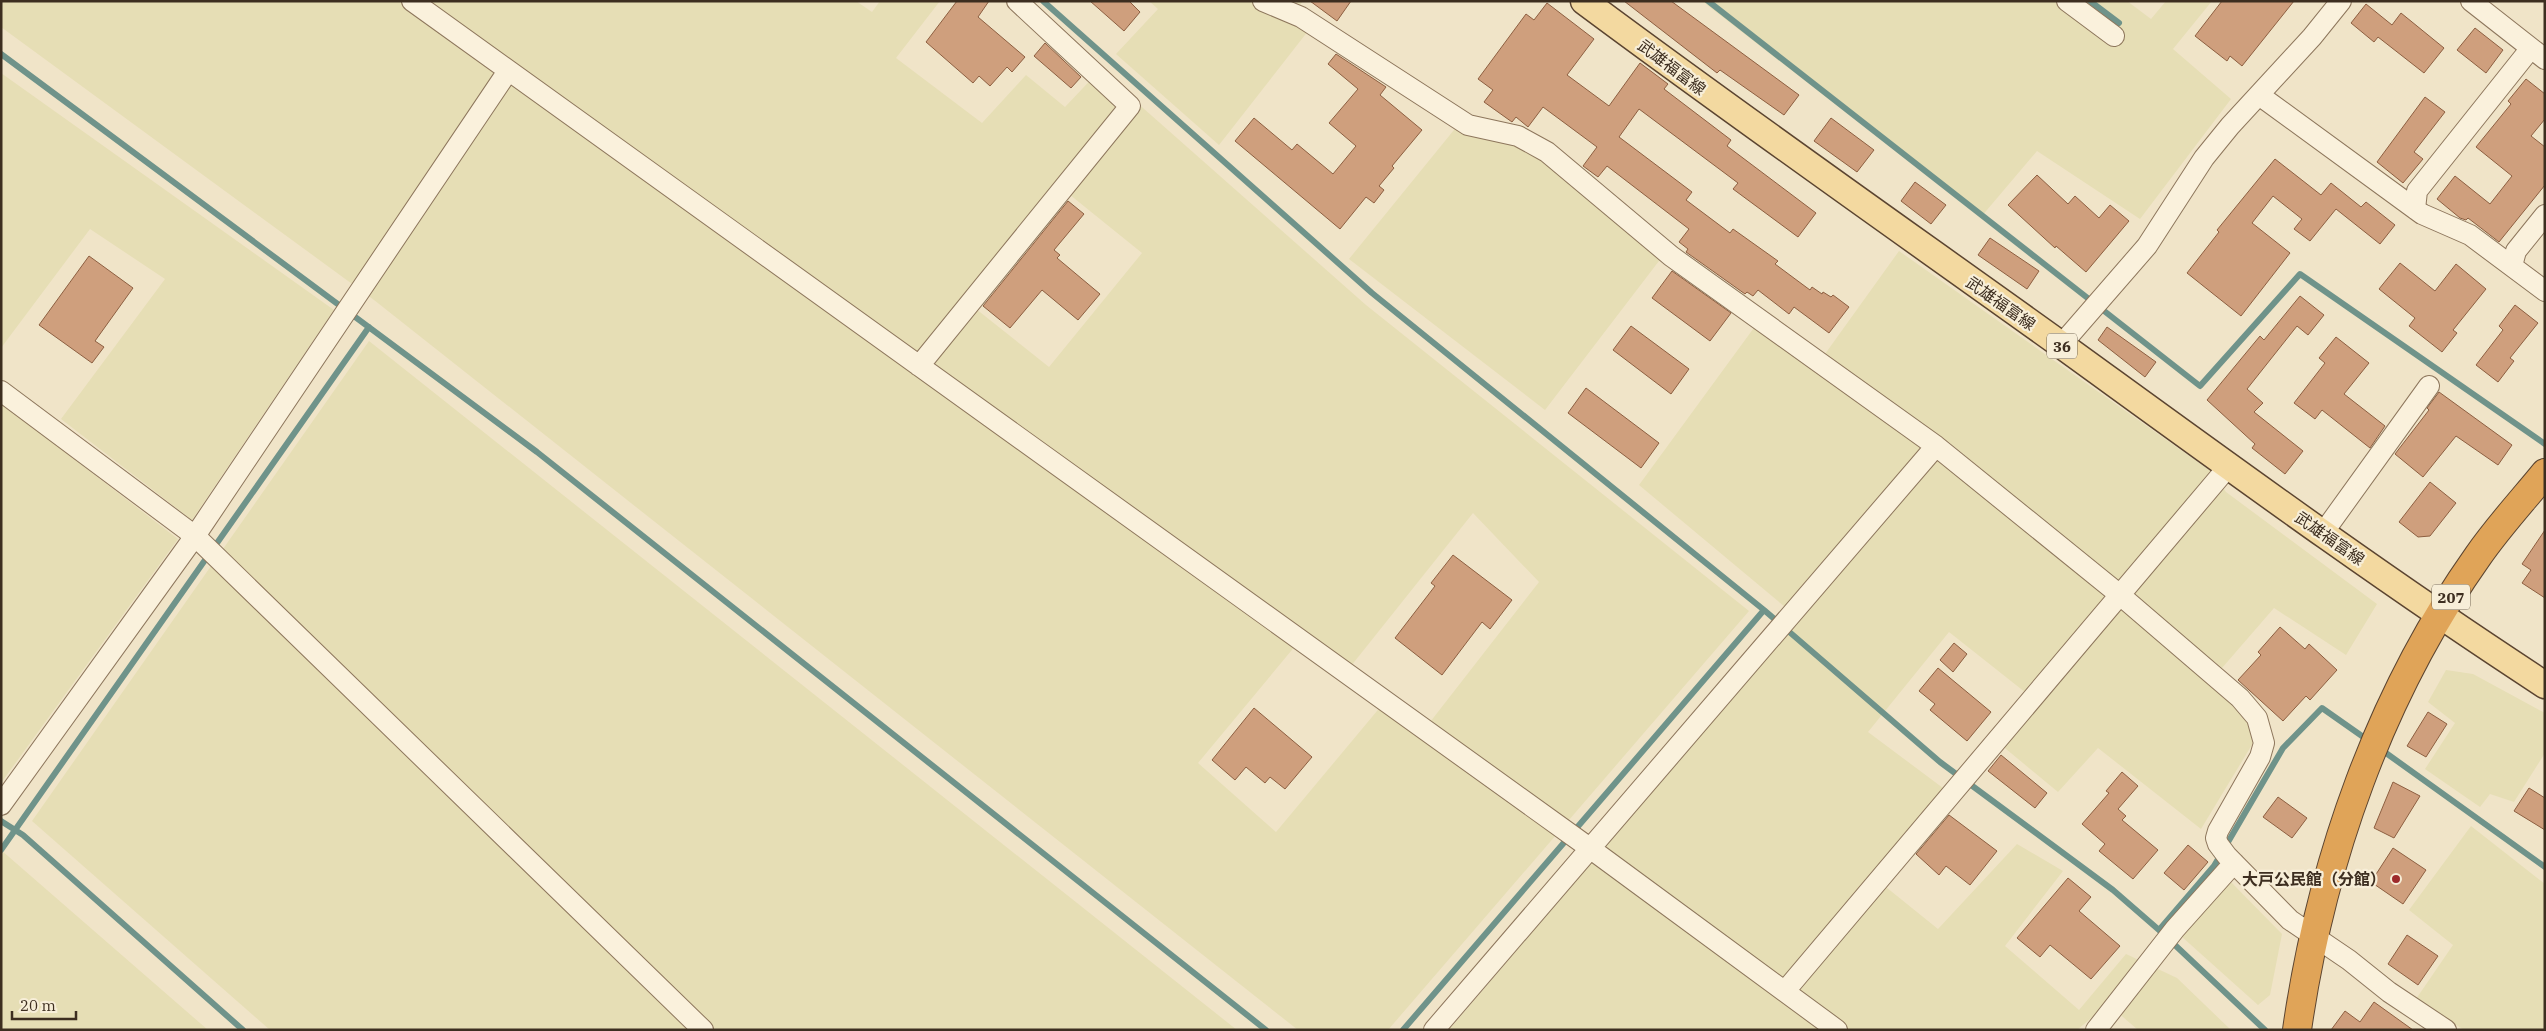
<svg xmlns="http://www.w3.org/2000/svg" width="2546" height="1031" font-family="'IBM Plex Serif','Noto Sans JP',serif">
	<rect width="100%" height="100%" fill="#f0e4c8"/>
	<path fill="#e6deb5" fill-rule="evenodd" d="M1,1H856L872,12L880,1H940L896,58L982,123L1026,75L1065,107L1100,70L1366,305L1749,611L1388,1030H1298L374,300L1,27ZM1059,186L1142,253L1049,367L966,301ZM1473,513L1539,582L1420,735L1382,705L1276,832L1198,763L1301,639L1347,671Z
		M1149,1H1303L1292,15L1312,26L1219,145L1116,54L1158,9Z
		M1702,1H2127L2151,19L2166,1H2212L2173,49L2231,99L2140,219L2037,151L1981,217Z
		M1,73L334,310L192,520L61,419L165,279L90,229L1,348Z
		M1458,125L1530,151L1662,257L1545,410L1349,259Z
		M1899,251L2212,472L2226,492L2377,604L2346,655L2274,608L2222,668L1950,443L1825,354Z
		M1756,325L1924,448L1785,607L1639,485Z
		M369,341L1237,1030H270L32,821Z
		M1,403L178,539L1,783Z
		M1935,458L2210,681L2249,721L2253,743L2201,829L2098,748L2058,792L2000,744L2035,700L1949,632L1868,732L1947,791L1876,879L1938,929L2017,844L2063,871L2005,946L2079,1010L2126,954L2177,978L2231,1030H2138L2108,1004L2077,1030H1449Z
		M2446,670L2473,674L2545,713V753L2514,802L2490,794L2480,807L2425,769L2455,723L2428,702Z
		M2471,826L2545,884V1030H2464L2416,999L2453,945L2409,910Z
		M1,850L208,1030H1Z
		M2229,880L2282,934L2270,995L2258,1005L2181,936Z"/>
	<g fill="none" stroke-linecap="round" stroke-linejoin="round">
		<path stroke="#6f938a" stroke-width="6" d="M1043,1L1372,293L1764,610L1940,762L2113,890L2159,930L2265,1030
			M1708,1L2200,386L2300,274L2545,444
			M2090,1L2119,23
			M1,54L537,452L1266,1030
			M2379,748L2545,867
			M1,821L23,835L243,1030
			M1,850L369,327
			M2159,930L2214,866L2283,748L2322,708L2369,741
			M1403,1030L1764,610"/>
	</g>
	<path fill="#cf9f7d" stroke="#8d5f41" d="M957,1H989L978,17L1025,57L1012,72L1007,67L990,86L979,76L973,83L926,42Z
		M1090,1H1129L1140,12L1124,31Z
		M1310,1H1351L1337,21Z
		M1624,1H1671L1799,95L1784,115L1720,70L1717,73Z
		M2222,1H2294L2242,66L2230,56L2227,61L2195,36Z
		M1547,3L1594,39L1567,75L1609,106L1640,63L1668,84L1664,89L1731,140L1727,146L1816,213L1798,237L1733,189L1738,183L1639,109L1619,137L1692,192L1686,200L1730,233L1733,229L1778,261L1775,264L1810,290L1812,287L1822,294L1823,292L1831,297L1833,295L1849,307L1829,333L1794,307L1789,314L1758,290L1753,296L1747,292L1745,294L1686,252L1688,249L1679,242L1689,229L1607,166L1598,177L1583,166L1597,147L1543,107L1528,127L1516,117L1512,122L1484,102L1493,90L1478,79L1526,14L1534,20Z
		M2366,4L2392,25L2401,13L2444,48L2424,73L2378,37L2374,42L2351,23Z
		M2475,28L2503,50L2486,73L2457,50Z
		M1045,43L1081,77L1071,88L1034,56Z
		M1336,54L1386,87L1380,95L1422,130L1392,166L1394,168L1379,186L1384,190L1374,203L1366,197L1340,229L1235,141L1254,118L1292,150L1297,144L1333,174L1356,146L1329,123L1358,89L1328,64Z
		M2526,79L2545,94V119L2531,136L2545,147V185L2499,242L2468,218L2466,220L2460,218L2437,199L2455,176L2490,204L2512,176L2476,147L2511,104L2508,101Z
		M2425,97L2445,112L2414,152L2423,159L2403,183L2377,162Z
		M1831,118L1874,150L1857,172L1814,141Z
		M2275,159L2321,195L2331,183L2361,207L2366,202L2395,225L2380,244L2336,209L2310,241L2294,229L2302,219L2273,196L2252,223L2290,253L2241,316L2187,273L2219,232L2217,230Z
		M2037,175L2068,204L2075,196L2099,218L2110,205L2129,221L2086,272L2056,246L2055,248L2008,205Z
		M1915,182L1946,205L1931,224L1901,201Z
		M1068,201L1084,214L1054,250L1060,255L1057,258L1100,294L1078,320L1042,290L1010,328L983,306Z
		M1990,238L2039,271L2027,289L1978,255Z
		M89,256L133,288L95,341L104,347L92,363L39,325Z
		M2400,263L2435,291L2456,264L2486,289L2453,330L2457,333L2442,352L2409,326L2415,318L2379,289Z
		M1672,271L1731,313L1710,341L1652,298Z
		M2300,296L2324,315L2308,335L2297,326L2247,389L2263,403L2254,412L2303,451L2285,474L2252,448L2255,444L2207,400L2260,336L2264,340Z
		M2515,305L2538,323L2510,358L2514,361L2498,382L2476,365L2503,330L2499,326Z
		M1631,326L1689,369L1671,394L1613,350Z
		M2107,327L2156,362L2145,377L2098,340Z
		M2336,337L2369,363L2344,394L2385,426L2370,448L2322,410L2315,419L2294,403L2325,363L2319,358Z
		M1586,388L1659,443L1641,468L1568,413Z
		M2439,392L2512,445L2498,465L2456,436L2423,477L2395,454L2429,410L2427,408Z
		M2430,482L2456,503L2430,536L2418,537L2399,522Z
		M2545,530V598L2522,583L2531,570L2522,564Z
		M1453,555L1512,600L1490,629L1482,622L1442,675L1395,638L1435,586L1431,583Z
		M2280,627L2305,649L2309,644L2337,670L2310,700L2306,696L2283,721L2238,680L2261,655L2258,652Z
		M1954,643L1967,654L1953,672L1940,660Z
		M1938,668L1991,712L1967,741L1930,710L1935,704L1919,691Z
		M1254,708L1312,757L1285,789L1270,777L1265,783L1246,767L1235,780L1212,760Z
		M2428,712L2447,724L2426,757L2407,746Z
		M2001,755L2047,793L2035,808L1988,771Z
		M2122,772L2138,786L2118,809L2126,816L2122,820L2158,850L2133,879L2099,851L2105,844L2082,824L2109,793L2106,791Z
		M2393,782L2420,796L2394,838L2374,828Z
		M2529,788L2545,798V830L2514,811Z
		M2278,797L2307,818L2292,838L2263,817Z
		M1949,815L1997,851L1970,885L1946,866L1939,875L1916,854Z
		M2188,845L2208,862L2184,890L2164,873Z
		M2393,848L2426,870L2403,904L2371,882Z
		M2068,878L2091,897L2079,911L2120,946L2091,979L2050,945L2040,957L2017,938Z
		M2407,935L2438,956L2418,985L2388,964Z
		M2374,1002L2413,1030H2331L2345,1011L2360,1022Z"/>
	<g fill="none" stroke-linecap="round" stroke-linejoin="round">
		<g stroke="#8d765c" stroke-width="22">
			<path id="minor" d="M412,1L1591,849L1837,1030
				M1263,1L1301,17L1468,125L1518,136L1547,152L1671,256L1936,446L2120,595L2240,698L2257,718L2264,743L2260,757L2218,831L2216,838L2218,844L2227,856L2290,920L2349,960L2389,992L2446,1030
				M2067,1L2114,36
				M2471,1L2545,59
				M2259,95L2422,214L2470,235L2545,291
				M2415,209L2417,191L2531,48
				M2512,266L2516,251L2545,215
				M2061,345L2147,246L2204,158L2230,126L2312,37L2341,1
				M919,366L1130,106L1017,1
				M1,391L195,536L703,1030
				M2323,533L2429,386
				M1,805L195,536L508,71
				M1785,991L2228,467
				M1434,1030L1936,446
				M2096,1030L2175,929L2234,863"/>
		</g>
		<g stroke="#5b4430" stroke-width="29">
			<path id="major" d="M1584,1C1741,118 1901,230 2060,344C2220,460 2379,577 2545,685"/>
		</g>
		<g stroke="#5b4430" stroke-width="30">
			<path id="highway" d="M2297,1030C2321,862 2380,694 2478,556C2498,527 2523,500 2545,473"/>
		</g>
		<use href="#minor" stroke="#faf1dc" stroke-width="20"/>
		<use href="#major" stroke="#f3d9a0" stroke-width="26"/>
		<use href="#highway" stroke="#e0a458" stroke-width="28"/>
	</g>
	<circle fill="#9e2a2b" stroke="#f7eed8" stroke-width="2" cx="2396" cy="879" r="5"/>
	<g text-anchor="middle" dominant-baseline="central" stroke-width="4.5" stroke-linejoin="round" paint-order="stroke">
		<g fill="#f7eed8" stroke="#756857" stroke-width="1">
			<rect x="2047" y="333.5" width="30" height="25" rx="4"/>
			<rect x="2432" y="584.5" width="38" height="25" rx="4"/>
		</g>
		<g font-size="15" font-weight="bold" fill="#3d2e20">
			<text x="2062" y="346">36</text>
			<text x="2451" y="597">207</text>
		</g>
		<g font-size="16" fill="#3d2e20" stroke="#f7eed8">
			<text transform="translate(1672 67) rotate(37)">武雄福富線</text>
			<text transform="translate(2001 303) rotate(35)">武雄福富線</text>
			<text transform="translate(2330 538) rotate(35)">武雄福富線</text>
		</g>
		<g font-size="16" font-weight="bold" fill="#3d2e20" stroke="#f7eed8" text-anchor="end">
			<text x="2386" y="879">大戸公民館（分館）</text>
		</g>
	</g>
	<rect width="2546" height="1031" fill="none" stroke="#3d2e20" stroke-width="5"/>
	<path d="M12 1011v8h64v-8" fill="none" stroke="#3d2e20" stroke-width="2.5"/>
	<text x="20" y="1011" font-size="15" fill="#3d2e20" stroke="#f7eed8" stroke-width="4" paint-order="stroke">20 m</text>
</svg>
